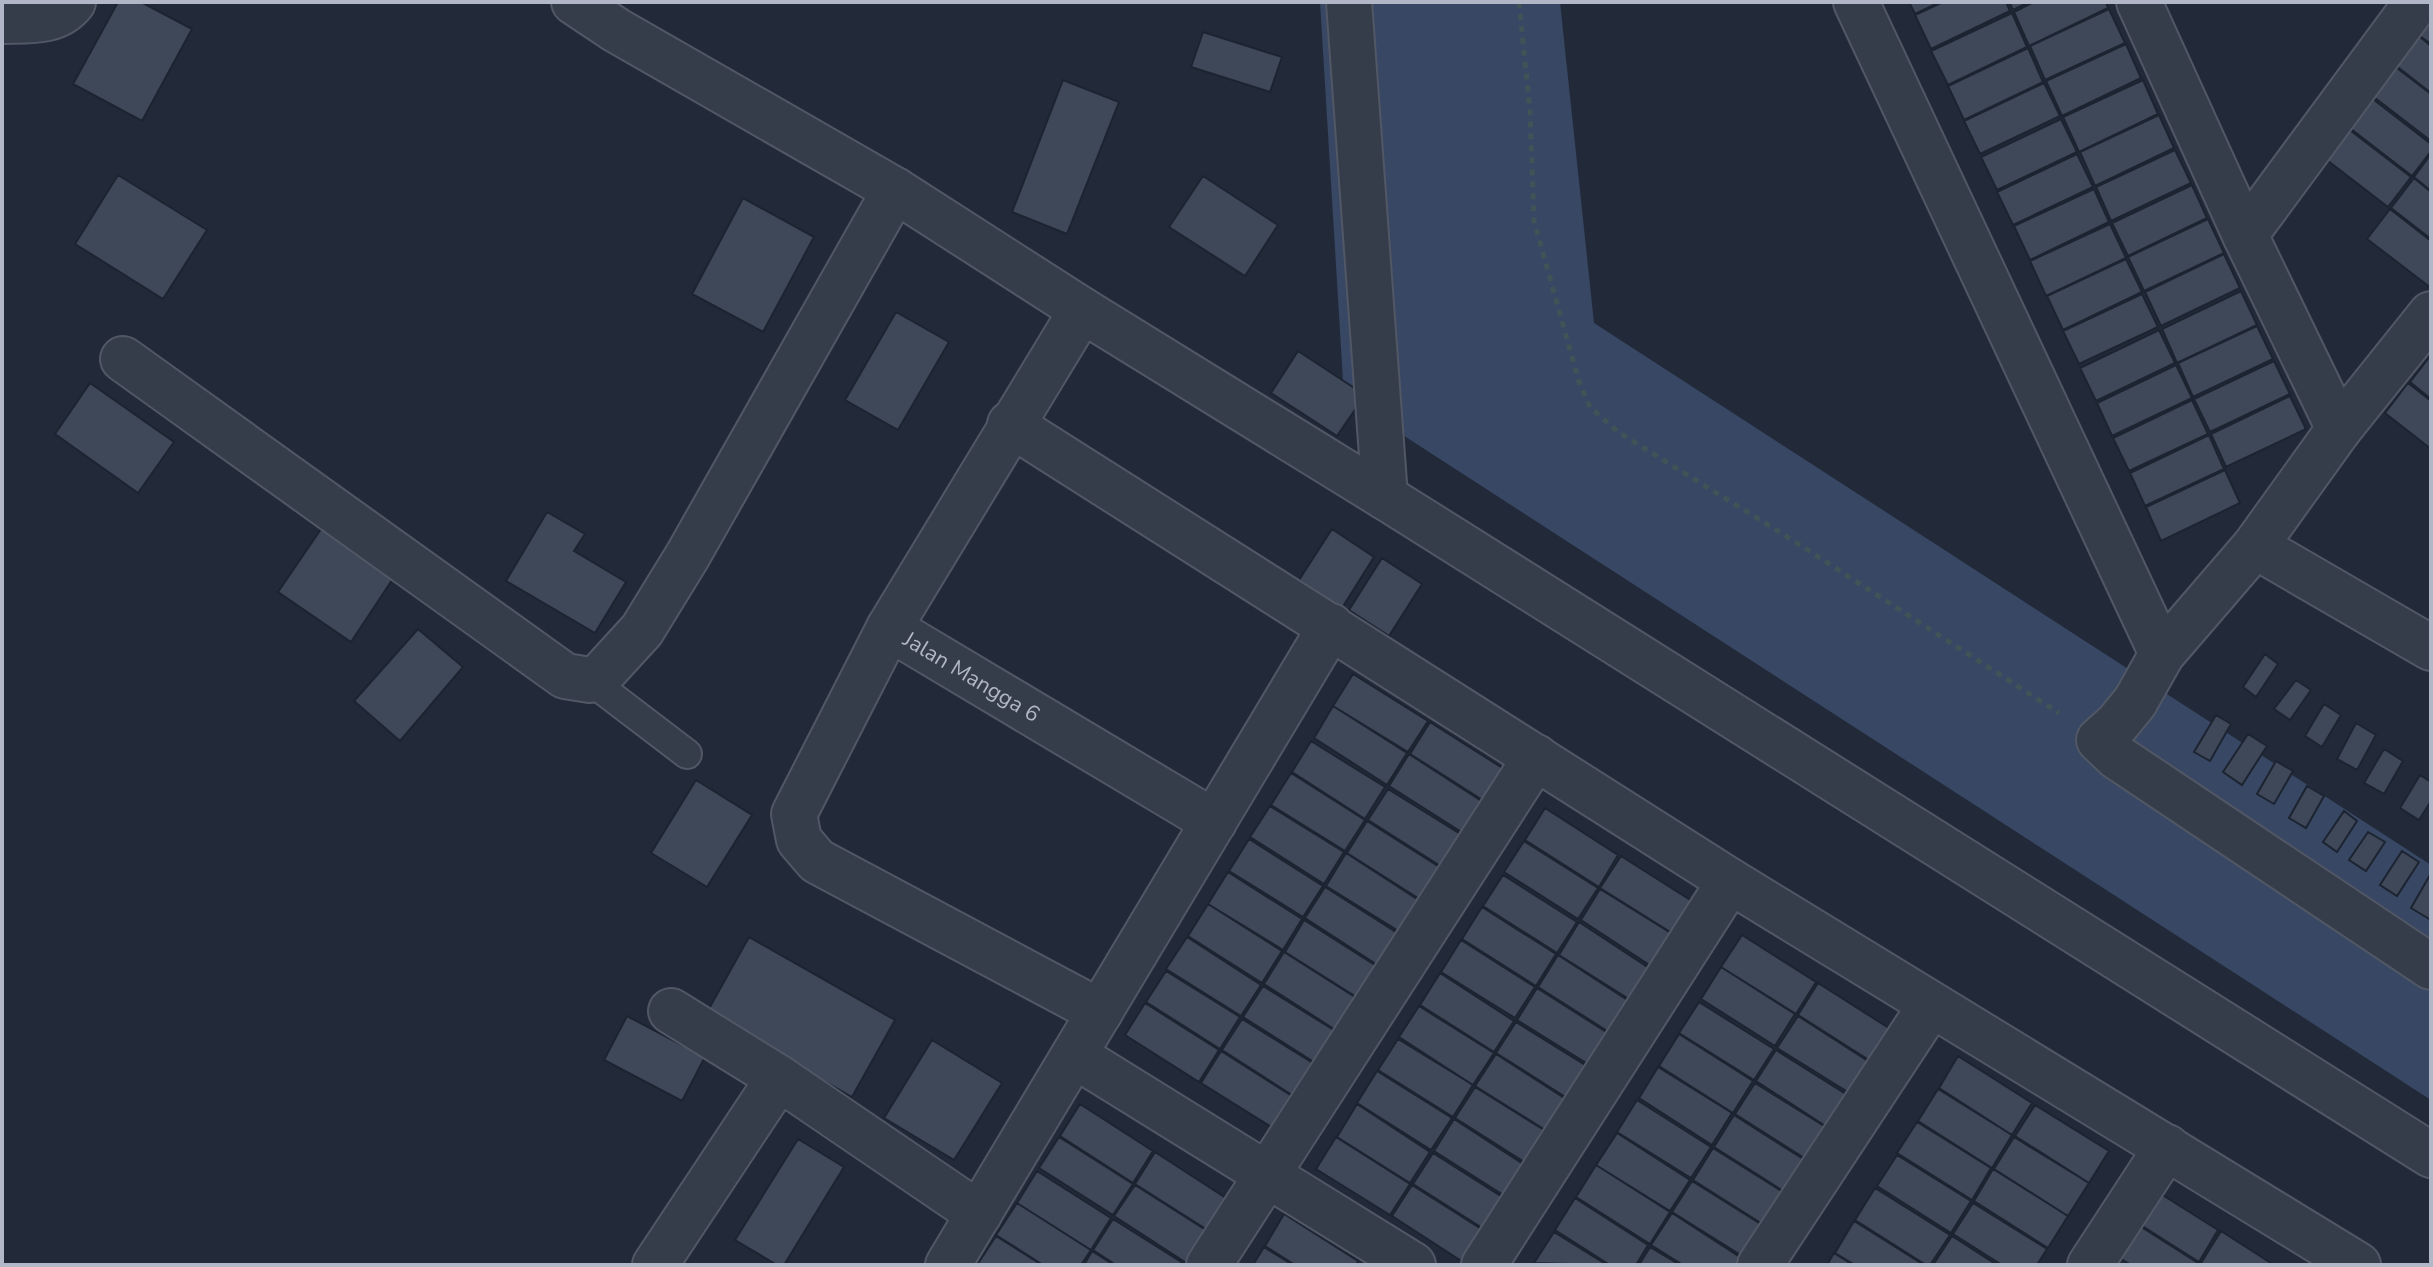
<svg xmlns="http://www.w3.org/2000/svg" width="2433" height="1267" font-family="'Nunito Sans',sans-serif">
	<rect width="100%" height="100%" fill="#222a3a"/>
	<path fill="#384763" d="M1320,2H1560L1594,323L2431,865V1100L1344,397Z"/>
	<path fill="#3f4859" stroke="#1d2431" stroke-width="2" d="M118,2H141L192,29L142,121L73,84Z
		M1909,2H1940L1915,14Z
		M1943,2H2006L2010,11L1931,49L1915,15Z
		M2009,2H2029L2013,10Z
		M2034,2H2106L2108,8L2029,46L2014,12Z
		M2431,6V44L2413,31Z
		M2109,9L2125,43L2045,80L2030,46Z
		M2012,13L2027,47L1948,85L1931,51Z
		M2413,31L2431,46V93L2390,61Z
		M1203,32L1282,57L1270,92L1191,67Z
		M2126,44L2141,78L2062,116L2046,81Z
		M2028,48L2043,82L1964,120L1948,86Z
		M2389,62L2431,94V141L2366,91Z
		M1063,80L1119,102L1067,234L1012,212Z
		M2143,80L2158,114L2079,152L2063,117Z
		M2044,83L2060,116L1980,154L1964,121Z
		M2365,93L2431,144V151L2412,176L2342,122Z
		M2159,115L2174,148L2095,186L2080,152Z
		M2061,119L2077,152L1997,190L1981,157Z
		M2342,124L2411,177L2388,207L2319,154Z
		M2175,150L2191,183L2111,221L2096,187Z
		M2077,154L2093,187L2013,225L1997,192Z
		M2431,154V191L2414,177Z
		M118,175L207,230L163,299L75,244Z
		M1203,176L1278,225L1245,276L1169,227Z
		M2414,178L2431,192V239L2391,208Z
		M2192,185L2207,218L2128,256L2112,223Z
		M2094,189L2109,222L2030,260L2014,226Z
		M743,198L814,237L763,332L692,294Z
		M2390,209L2431,241V288L2367,239Z
		M2208,219L2224,253L2144,291L2128,257Z
		M2110,224L2126,258L2046,296L2030,261Z
		M2224,254L2240,288L2161,326L2145,292Z
		M2126,259L2142,292L2063,330L2047,296Z
		M2241,291L2257,325L2177,363L2162,329Z
		M2142,294L2158,327L2079,364L2063,331Z
		M896,312L949,342L898,430L845,400Z
		M2257,326L2273,359L2193,397L2178,363Z
		M2159,330L2175,363L2096,401L2080,368Z
		M1298,351L1365,395L1337,436L1271,393Z
		M2431,355V399L2410,382Z
		M2274,361L2290,394L2210,432L2194,399Z
		M2176,365L2192,398L2112,436L2097,403Z
		M90,383L174,442L138,493L55,434Z
		M2408,383L2431,401V449L2385,413Z
		M2290,396L2306,429L2226,467L2211,434Z
		M2192,400L2208,434L2129,471L2113,438Z
		M2209,435L2224,469L2145,506L2130,473Z
		M2225,470L2240,503L2161,541L2146,507Z
		M547,512L585,534L574,551L626,582L595,633L506,581Z
		M332,513L404,562L351,642L278,592Z
		M1332,529L1374,557L1342,608L1299,580Z
		M1382,558L1422,584L1389,636L1349,610Z
		M418,629L463,667L400,741L354,701Z
		M2265,654L2278,664L2256,697L2243,687Z
		M1353,674L1428,721L1408,752L1333,706Z
		M2296,680L2311,690L2290,720L2274,709Z
		M2324,704L2341,715L2322,747L2305,736Z
		M1333,706L1407,753L1387,785L1314,738Z
		M2216,715L2231,724L2210,761L2194,752Z
		M1430,722L1504,769L1484,801L1410,754Z
		M2356,723L2376,735L2357,770L2337,759Z
		M2248,734L2267,746L2242,785L2223,772Z
		M1311,741L1385,787L1365,819L1292,772Z
		M2384,749L2403,761L2384,794L2364,783Z
		M1409,754L1483,802L1463,833L1389,786Z
		M2276,761L2293,771L2274,804L2257,794Z
		M1291,773L1365,820L1345,851L1271,805Z
		M2420,775L2431,782V801L2419,820L2400,808Z
		M696,780L752,815L707,887L651,853Z
		M2307,786L2324,796L2306,828L2289,818Z
		M1388,789L1462,835L1442,867L1368,820Z
		M1270,806L1344,852L1324,884L1250,837Z
		M1545,808L1618,855L1599,887L1525,840Z
		M2344,811L2357,821L2337,852L2323,842Z
		M1367,821L1441,868L1421,900L1347,853Z
		M2368,832L2385,842L2366,871L2349,860Z
		M1249,839L1323,886L1303,917L1229,871Z
		M1524,841L1598,888L1578,919L1504,872Z
		M2402,851L2419,862L2397,896L2380,885Z
		M1346,853L1420,901L1400,932L1326,886Z
		M1621,856L1695,903L1675,935L1600,888Z
		M1228,872L1302,919L1283,950L1208,904Z
		M1503,875L1577,922L1557,953L1483,906Z
		M2430,875L2431,876V920L2411,908Z
		M1325,887L1399,934L1379,966L1305,918Z
		M1600,889L1674,935L1654,968L1581,920Z
		M1208,904L1282,951L1262,983L1188,936Z
		M1482,907L1556,954L1536,986L1462,939Z
		M1304,920L1378,967L1358,998L1285,952Z
		M1579,922L1652,970L1632,1001L1559,955Z
		M1742,935L1816,982L1796,1014L1721,967Z
		M749,937L895,1020L852,1097L706,1014Z
		M1187,937L1261,985L1241,1016L1166,969Z
		M1461,940L1535,987L1515,1018L1441,972Z
		M1284,952L1358,999L1337,1031L1264,984Z
		M1558,955L1632,1003L1612,1034L1538,987Z
		M1721,967L1795,1014L1775,1046L1701,999Z
		M1166,971L1240,1017L1220,1049L1146,1002Z
		M1440,973L1514,1021L1494,1052L1420,1005Z
		M1818,983L1892,1030L1872,1062L1798,1015Z
		M1263,986L1337,1032L1317,1064L1243,1017Z
		M1537,988L1611,1035L1591,1066L1517,1020Z
		M1699,1002L1774,1049L1754,1080L1679,1033Z
		M1145,1003L1219,1050L1199,1082L1125,1035Z
		M1419,1006L1494,1053L1473,1085L1399,1037Z
		M627,1016L705,1057L682,1101L604,1060Z
		M1798,1016L1871,1063L1851,1094L1777,1048Z
		M1242,1019L1316,1065L1295,1097L1222,1050Z
		M1516,1022L1590,1068L1570,1100L1496,1053Z
		M1679,1034L1753,1081L1733,1113L1659,1066Z
		M1398,1039L1473,1085L1453,1117L1378,1070Z
		M932,1040L1002,1083L954,1160L884,1118Z
		M1776,1050L1849,1096L1830,1129L1756,1081Z
		M1221,1051L1295,1098L1276,1130L1201,1083Z
		M1496,1054L1569,1101L1550,1133L1475,1086Z
		M1958,1056L2032,1103L2012,1135L1939,1088Z
		M1658,1067L1732,1113L1712,1145L1639,1098Z
		M1377,1071L1452,1118L1431,1150L1357,1103Z
		M1755,1083L1829,1129L1809,1161L1735,1114Z
		M1475,1087L1549,1133L1529,1165L1455,1118Z
		M1938,1089L2012,1135L1992,1168L1918,1121Z
		M1637,1100L1711,1147L1691,1178L1617,1132Z
		M1080,1104L1153,1151L1133,1183L1060,1136Z
		M1357,1104L1430,1152L1410,1183L1337,1137Z
		M2035,1105L2109,1151L2089,1183L2015,1136Z
		M1734,1115L1808,1162L1788,1194L1714,1147Z
		M1454,1119L1528,1167L1508,1198L1434,1151Z
		M1917,1122L1991,1168L1972,1200L1897,1153Z
		M1617,1133L1690,1180L1670,1211L1596,1165Z
		M1059,1137L1133,1184L1113,1215L1039,1168Z
		M1336,1137L1410,1184L1390,1215L1316,1169Z
		M2014,1137L2089,1183L2068,1216L1994,1169Z
		M798,1139L844,1167L784,1265H777L735,1240Z
		M1713,1148L1788,1195L1767,1227L1693,1180Z
		M1155,1152L1229,1200L1209,1231L1135,1184Z
		M1433,1153L1507,1200L1487,1231L1413,1184Z
		M1897,1155L1971,1201L1951,1233L1877,1186Z
		M1596,1165L1670,1212L1650,1244L1576,1197Z
		M1993,1169L2068,1216L2048,1248L1974,1201Z
		M1037,1171L1111,1218L1091,1250L1017,1203Z
		M1692,1181L1767,1228L1747,1259L1672,1212Z
		M2145,1184L2218,1230L2199,1262L2125,1215Z
		M1135,1185L1209,1232L1188,1264L1114,1216Z
		M1412,1185L1486,1232L1466,1264L1392,1216Z
		M1875,1188L1950,1235L1930,1265H1926L1855,1220Z
		M1575,1198L1648,1245L1636,1265H1610L1555,1230Z
		M1017,1203L1091,1250L1081,1265H1043L996,1235Z
		M1973,1203L2047,1249L2037,1265H2002L1953,1234Z
		M1672,1213L1746,1261L1743,1265H1683L1651,1245Z
		M1284,1214L1358,1261L1356,1265H1295L1265,1246Z
		M2124,1216L2198,1263L2197,1265H2131L2104,1248Z
		M1113,1219L1186,1265H1116L1093,1250Z
		M1854,1221L1924,1265H1855L1835,1253Z
		M2221,1231L2274,1265H2204L2201,1263Z
		M1554,1232L1607,1265L1534,1263Z
		M996,1236L1042,1265H977Z
		M1952,1236L1997,1265H1933Z
		M1264,1247L1293,1265H1253Z
		M1650,1247L1680,1265H1639Z
		M1092,1251L1114,1265H1084Z
		M1834,1253L1853,1265H1827Z"/>
	<g fill="none" stroke-linecap="round" stroke-linejoin="round">
		<g stroke="#515765" stroke-width="32">
			<path id="lane" d="M590,680L687,754"/>
		</g>
		<g stroke="#515765" stroke-width="48">
			<g id="street">
				<path d="M574,2L616,30L895,190L1082,310L1385,497L1349,2"/>
				<path d="M1856,2L2162,654"/>
				<path d="M2139,2L2245,235L2339,429"/>
				<path d="M2,21C27,20 56,24 73,2"/>
				<path d="M2245,235L2417,2"/>
				<path id="s1" d="M1082,310L889,628L1214,822"/>
				<path d="M2431,314L2339,429L2255,546L2162,654L2135,702L2117,724L2099,740L2117,757L2431,967"/>
				<path d="M123,359L565,676L590,680L599,677L642,630L688,555L895,190"/>
				<path d="M1010,424L1730,881L2358,1265"/>
				<path d="M1385,497L2431,1155"/>
				<path d="M2255,546L2431,648"/>
				<path d="M889,628L794,814L799,840L817,861L1100,1012"/>
				<path d="M671,1011L779,1078L979,1214"/>
				<path d="M1074,1055L1413,1265"/>
				<path d="M655,1265L779,1078"/>
				<path d="M948,1265L1331,626"/>
				<path d="M1209,1265L1536,757"/>
				<path d="M1484,1265L1730,881"/>
				<path d="M1760,1265L1931,1005"/>
				<path d="M2090,1265L2167,1147"/>
			</g>
		</g>
		<path stroke="#425358" stroke-width="5" stroke-dasharray="6 6" stroke-linecap="butt" d="M1519,2L1530,111L1534,221L1579,382L1590,407L1618,432L1786,536L2059,713"/>
		<use href="#lane" stroke="#363d4a" stroke-width="28"/>
		<use href="#street" stroke="#363d4a" stroke-width="44"/>
	</g>
	<g text-anchor="middle" dominant-baseline="central" stroke-width="7" stroke-linejoin="round" paint-order="stroke">
		<g font-size="22" fill="#b1b7c6" stroke="#1b222f">
			<text stroke="none"><textPath href="#s1" startOffset="468">Jalan Mangga 6</textPath></text>
		</g>
	</g>
	<rect width="2433" height="1267" fill="none" stroke="#b1b7c6" stroke-width="8"/>
</svg>
